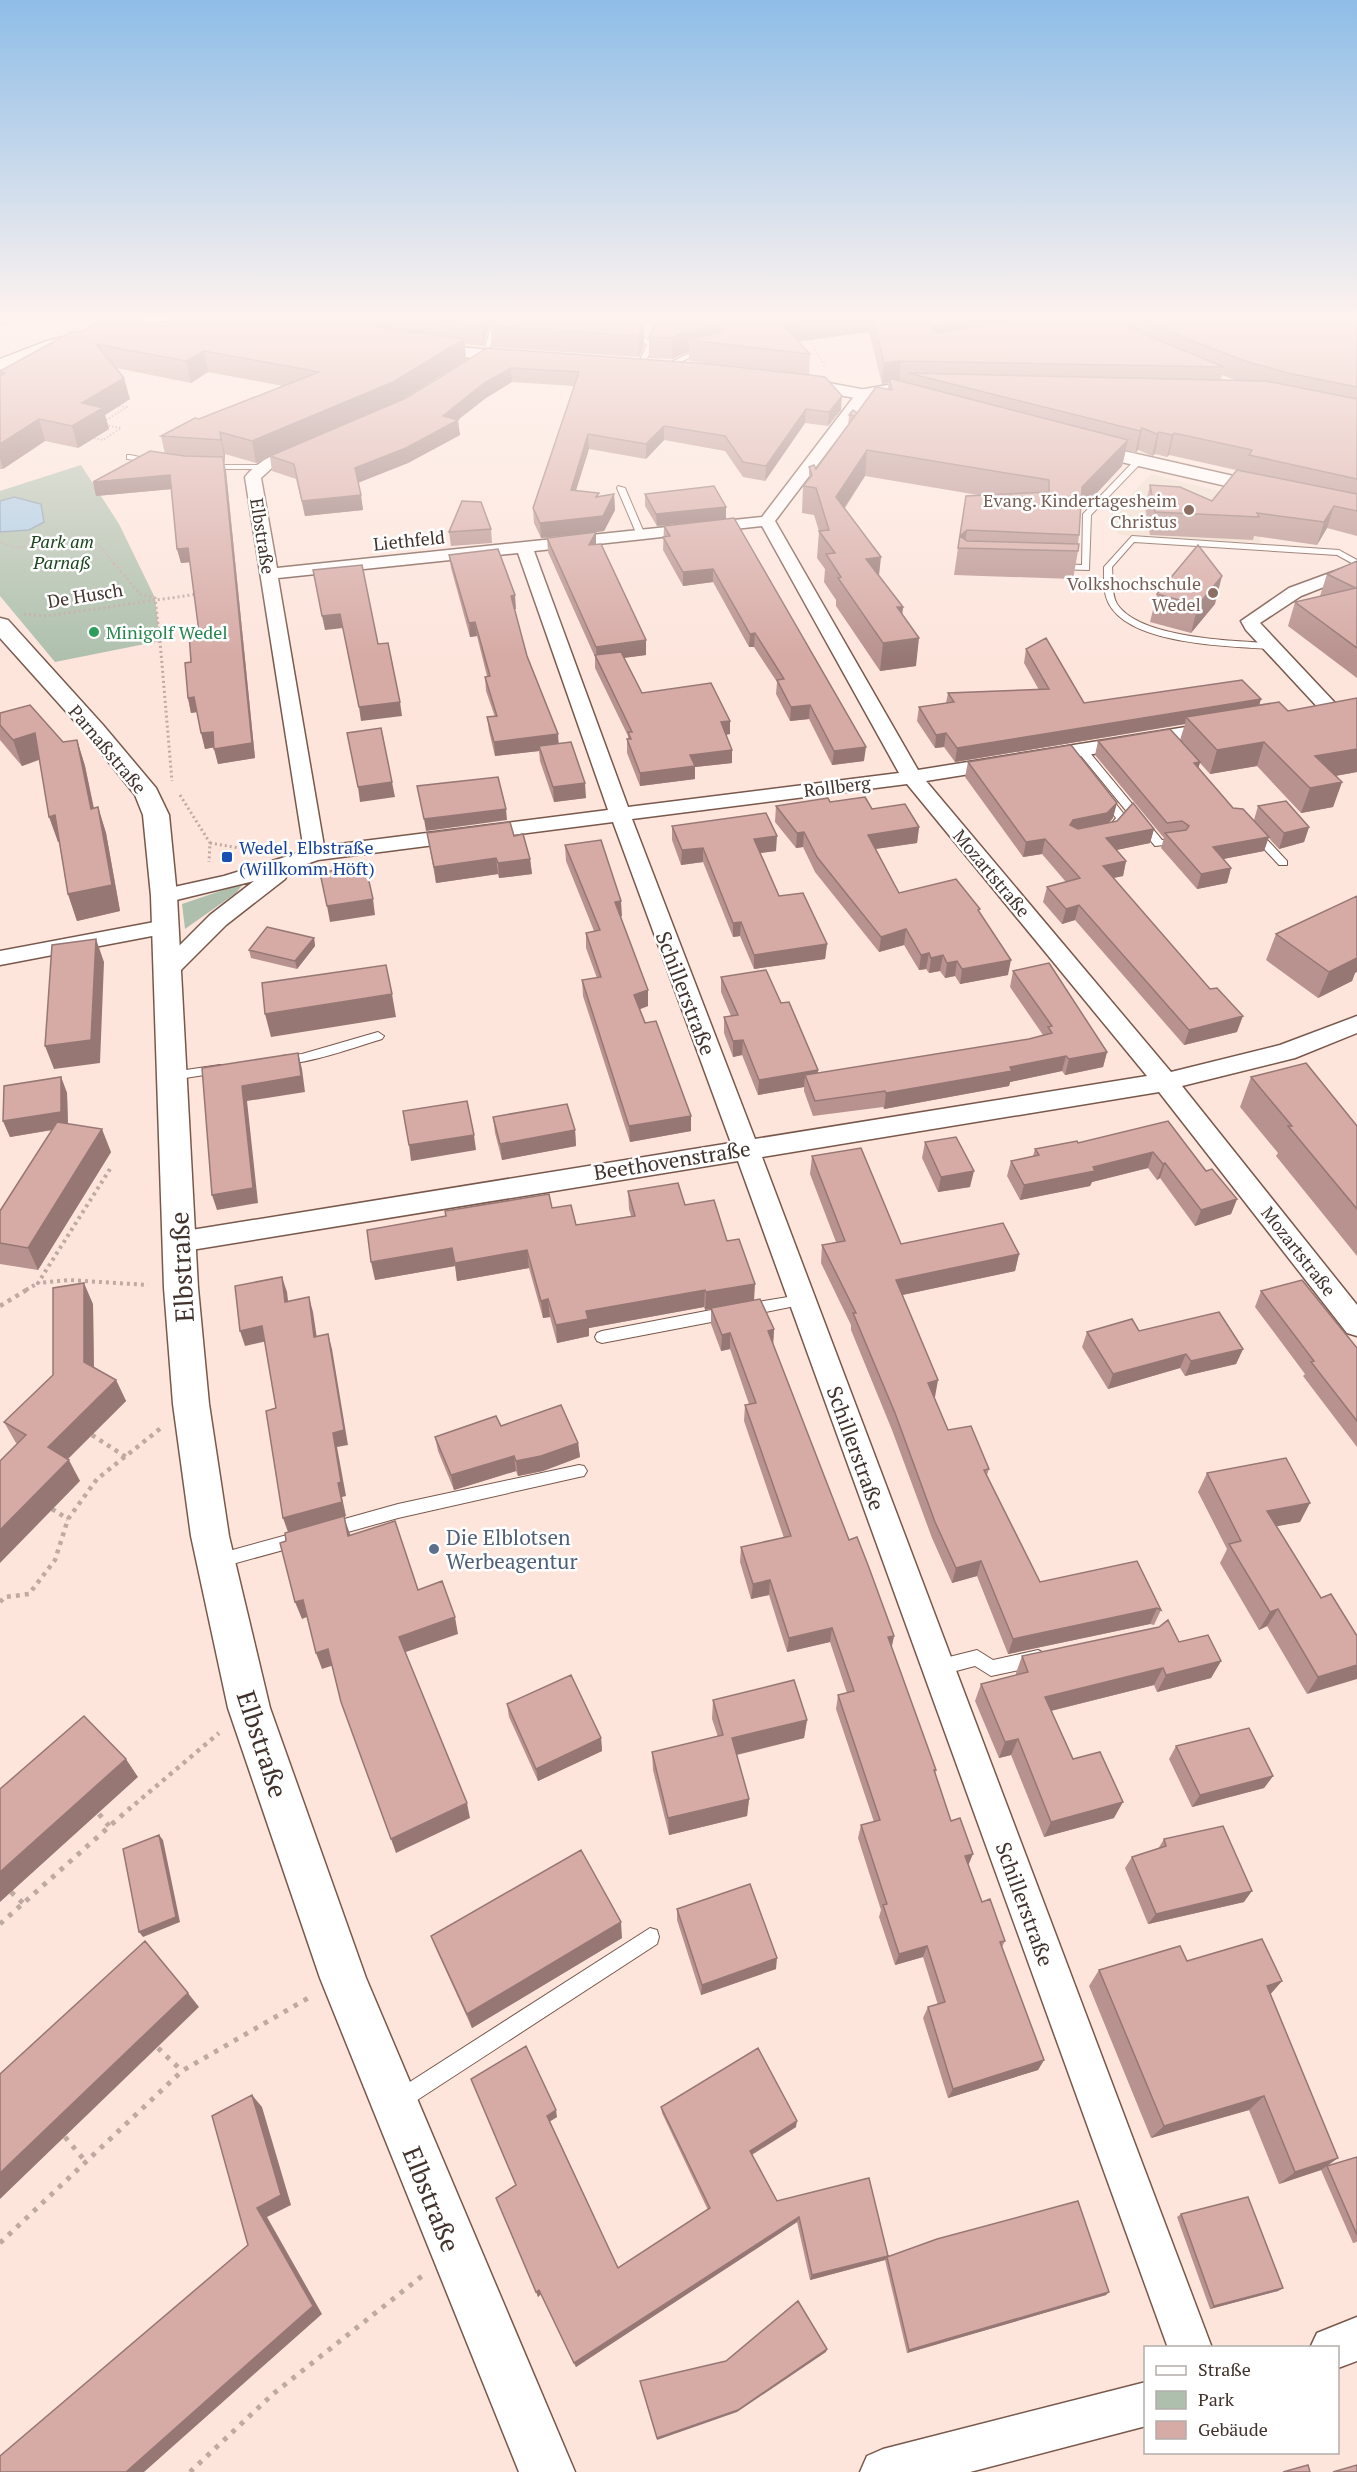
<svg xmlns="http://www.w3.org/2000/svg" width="1357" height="2472" font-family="'PT Serif',serif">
	<rect width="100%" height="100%" fill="#fde5dc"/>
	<path fill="#f0ddcd" d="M1151,474L1264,502L1260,543L1119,535L1108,518Z"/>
	<path fill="#aec0ad" d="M81,465L119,524L155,598L160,641L55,662L0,596V491Z
		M244,883L236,893L185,929L182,904Z"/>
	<path fill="#a8cbe5" stroke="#899dae" stroke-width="1.5" d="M14,497L41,504L44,522L29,530L0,532V501Z"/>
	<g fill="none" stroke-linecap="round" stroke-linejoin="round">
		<g stroke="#79584c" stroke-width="2">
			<path id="service" d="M31,314H44L0,324V320Z
				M495,314H501L487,356L482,357Z
				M626,333L643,336L654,344L644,365L638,364L647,345L639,339L624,336Z
				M705,351L707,354L689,358L670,367L664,366L685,355Z
				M130,455L159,461L155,463L127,459V455Z
				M1135,460L1142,462L1091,515L1089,570L1055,569L1054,567L1058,564L1082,565L1083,514Z
				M210,465H263L267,467L263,469H207V465Z
				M618,486L625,488L645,535L644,537L637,535L617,488Z
				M1132,536L1339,550L1357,560V566L1337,555L1134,542L1112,567C1113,578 1111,594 1117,604C1139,638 1232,641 1270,643L1275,646L1270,649C1228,646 1131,645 1109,604C1103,593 1104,579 1104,567Z
				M1082,747L1086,748L1162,840L1178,838L1183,841L1182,843L1155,846L1078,752L1077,750Z
				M1104,793L1108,794L1127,818L1116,831L1112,832L1107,829L1116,818L1099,796Z
				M1255,830L1259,831L1287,861V865H1279L1251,835L1250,833Z
				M378,1032L384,1036L382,1039C364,1044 286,1073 275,1060L281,1056L302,1054Z
				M220,1065L224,1066L226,1069L224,1072L172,1080L166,1076L172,1072Z
				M800,1295L805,1296L807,1300L805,1304L800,1305L746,1316L741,1314L739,1310L741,1306L746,1304Z
				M727,1307L732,1309L734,1313L732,1317L727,1319L602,1343L597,1341L595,1337L597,1333L602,1331Z
				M579,1465L584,1466L587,1471L584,1476L579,1477L398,1518L330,1537L324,1535L322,1530L324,1525L330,1523L398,1504Z
				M298,1532L304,1534L306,1539L304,1544L298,1546L218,1568L212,1566L210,1561L212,1556L218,1554Z
				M977,1650L993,1660L1038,1650L1044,1653L1046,1658L1044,1663L1038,1666L991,1676L975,1666L937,1676L931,1674L929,1668L931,1662L937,1660Z
				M650,1928L657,1930L659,1937L657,1944L405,2108L398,2111L391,2108L388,2101L391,2094Z"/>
		</g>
		<g stroke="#79584c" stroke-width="3">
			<path id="minor" d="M893,384L900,388L898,391L869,397L775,521L918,770L1217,722L1227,728L1217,734L926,781L1171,1072L1280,1045L1357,1016V1033L1295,1058L1182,1086L1357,1305V1336L1347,1333L1159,1092L762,1157L1212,2348H1168L738,1161L179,1252L169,1249L165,1242L169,1235L179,1232L731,1143L613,822L318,860L286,871L288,874L285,879L226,925L175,976L167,978L159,976L155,971L159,966L210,915L254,881L164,903L156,901L153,896L156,891L224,876L304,851L245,477C255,463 293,440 310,445L313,448L273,467L261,478L277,568L762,517L859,390ZM762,526L899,773L628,807L534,551ZM518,553L608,810L324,846L278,578ZM907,784L1147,1076L755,1139L632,819Z
				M1357,563V574L1301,596L1260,623L1337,705L1340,709L1330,715L1323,713L1246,630L1241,621L1289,588Z
				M165,920L173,922L176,927L173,932L0,965V951Z
				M1357,2317V2361L1338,2368V2348H1310L1317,2333Z
				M1146,2382V2426L970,2472H860L867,2456L883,2449Z"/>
		</g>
		<g stroke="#79584c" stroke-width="3">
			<path id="tertiary" d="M156,314H183L181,317L59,349L0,370V359L47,341Z
				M420,343L521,353L530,358L521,363L414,352L412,348L414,344Z
				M787,375L913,399L922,404L913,409L781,384L778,380Z
				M1080,441L1357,504V516L1073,451L1071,447Z
				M0,618L8,620L103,725L156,788L169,815L177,896L198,1288L209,1404L229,1536L270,1708L366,1978L575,2472H519L320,1978L228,1708L191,1536L173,1404L164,1288L151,896L143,815L135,795L87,735L0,638Z"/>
		</g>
		<path stroke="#bfaaa2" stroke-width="2" stroke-dasharray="1.5 2" stroke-linecap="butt" d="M808,337L825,367
			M103,422L127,407L119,406
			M94,438L103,440L121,428L105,425
			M0,542L14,547L98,544L115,565"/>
		<path stroke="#bfaaa2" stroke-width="3" stroke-dasharray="2 3" stroke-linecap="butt" d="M114,563L140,594L155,598L160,641L152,642
			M24,614L46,616L198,594
			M160,641L172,781
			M180,795L210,843L209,862
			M210,843L251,850"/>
		<path stroke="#bfaaa2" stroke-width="4" stroke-dasharray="3 4" stroke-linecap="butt" d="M110,1169L38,1283L69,1280L148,1285
			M26,1290L38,1283"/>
		<path stroke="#bfaaa2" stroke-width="4.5" stroke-dasharray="4 5" stroke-linecap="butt" d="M0,1306L28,1289
			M92,1435L126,1457
			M52,1509L68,1519
			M0,1602L5,1597L29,1594L55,1560L68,1519L97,1479L161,1428
			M128,1810L219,1733"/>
		<path stroke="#bfaaa2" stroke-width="5" stroke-dasharray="4.5 7" stroke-linecap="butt" d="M99,1814L109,1826
			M11,1892L23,1903
			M0,1924L130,1808
			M158,2048L182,2071
			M65,2137L86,2162
			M0,2243L182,2071L310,1997
			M190,2472L273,2394L422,2276"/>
		<use href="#service" fill="#fff" fill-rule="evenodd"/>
		<use href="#minor" fill="#fff" fill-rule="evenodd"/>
		<use href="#tertiary" fill="#fff" fill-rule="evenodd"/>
	</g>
	<path fill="#b8928e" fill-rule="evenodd" d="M182,314H493L483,346L465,344L466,360L397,402L406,398L487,348L768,370L689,361V352L685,353L672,359L649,358V337L663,322L655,314H1357V536L1327,528L1317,545L1254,536L1253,540L1150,535L1145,507L1150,485L1212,501L1236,470L1169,455L1167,457L1155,454L1152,456L1138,450L1135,453L1126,450L1122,466L1081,510L1079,535L1078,544V551L1073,579L954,575L958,548L978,495L865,476L845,508L879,576L903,607L902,614L916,666L880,671L836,606V600L824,582L825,569L817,558L819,531L814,515L802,513L803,486L809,479V467L816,469L848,426L849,415L857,413L888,389V383L882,384L869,332L798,341L810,354L809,375L841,410L828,426L805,423L765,481L743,477L725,451L664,440L646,459L589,449L576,491L599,496L614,494L615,510L604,531L596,532V544L646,640V655L624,658L642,693L730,721V734L726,735L732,750V763L695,767V779L640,786L627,753V739H628V736L595,668V657L548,552L547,538L585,533L541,538L534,523L533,508L574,386L512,382L486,398L457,420L460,435L408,463L358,483L363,510L305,516L296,479L272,471L270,457L256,463L225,454V462H224L226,471L255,758L218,764L214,747L205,749L197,712L191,713L188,698L191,662L199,632L190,562L181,563L177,549L171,489L96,496L93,482L165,454L161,436L199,419L283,386L208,372L191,383L116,368L130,399L105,415L109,429L78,448L45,441L3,469H0V371L81,332L134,325L163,326ZM1222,375L1235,380H1221Z
		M587,317L644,325V346L639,357L492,347L491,326Z
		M645,494L726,507V519L657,526L645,506Z
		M734,518L864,761L832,765L809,719L790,721L776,694L777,682L754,647H749L713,582L683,586L663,550L664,526Z
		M491,529L492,543L451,546L449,532Z
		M449,555L516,609H514L527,656L559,744L586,798L554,802L540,761L539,751L495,756L489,731L487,717H495L486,691L485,677L487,676L477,636L470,637L451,568Z
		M1357,561V678L1288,626L1295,602L1320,596L1327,574Z
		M1157,594L1215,604L1191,633L1150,622Z
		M1026,649L1084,703L1261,699L1259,705L1288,711L1357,772L1335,776L1342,782L1333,807L1301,813L1257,766L1210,774L1200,763L1198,768L1233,808L1254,820L1258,806L1309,827L1304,842L1279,849L1268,837L1264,851L1223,859L1231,868L1227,883L1197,889L1161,848L1164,838L1095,755L1098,741L1180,740L1185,724L955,762L944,747L935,748L917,721L919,707L946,703L948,693L1039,690L1024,663Z
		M0,713L63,742L77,740L85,766L94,808L98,807L106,833L120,911L77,921L68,894L59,842H58L39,760L22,766L0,740Z
		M968,762L1113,818L1108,823L1154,829L1150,843L1116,850L1126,861L1123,876L1113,878L1237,1032L1184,1045L1075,920L1062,924L1043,902L1047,887L1066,882L1042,854L1023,857L965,777Z
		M830,802L872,809L919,827L917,843L876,849L899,893L980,913L1008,975L960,984L955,976L945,978L940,971L929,973L926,969L919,970L904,945L879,952L815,872L803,847L796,848L775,822L776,806Z
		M672,826L776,851L760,853L779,896L827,944L825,959L754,969L740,936L733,937L703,862L681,865L672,840Z
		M427,833L514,836L530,859L532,874L499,878L498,874L436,883Z
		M565,845L622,916L620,917L648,990V1006L640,1009L691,1131L630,1142L583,996L582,980L597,978L586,948V933L594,931L566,861Z
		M1276,934L1355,973L1352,981L1318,998L1266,960Z
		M314,938L315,946L297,969L251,958L249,950Z
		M1013,971L1107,1052L1103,1067L1065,1075L1062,1071L1010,1082L1009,1086L884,1109L883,1107L813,1116L804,1091V1087L758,1095L742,1055L733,1057L724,1033V1017L731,1016L721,992V977L781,1003L818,1070V1074L1029,1039L1043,1035L1010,987Z
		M61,1077L67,1093L68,1124L111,1152L38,1270L0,1264V1211L53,1130L10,1137L3,1121Z
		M1251,1077L1357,1126V1256L1276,1156L1278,1153L1240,1107Z
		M493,1117L575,1130L576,1146L502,1160L495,1133Z
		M1168,1121L1206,1171L1237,1199L1231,1214L1195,1226L1160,1178L1157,1180L1148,1168L1092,1182L1090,1186L1020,1200L1007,1176L1011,1161L1033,1156L1035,1149L1078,1143Z
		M925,1142L970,1187L938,1192L922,1158Z
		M812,1156L901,1244L1019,1254L1015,1271L902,1295L935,1397H934L948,1430L989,1469L987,1475L1040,1582L1137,1561L1161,1610L1154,1625L1150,1624L1008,1654L977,1576L952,1583L932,1538L892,1430L851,1330V1325L821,1263L822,1245L836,1242L810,1174Z
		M628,1191L685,1205L727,1241L754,1300L774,1329L773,1346L849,1540L894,1636L891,1647L936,1770L935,1774L951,1821L982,1902L1005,1941L1002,1947L1044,2060L1038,2070L948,2098L923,2018L928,2007L938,2005L923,1957L895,1965L879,1917L881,1910L858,1838L861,1825L874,1822L836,1709L838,1695L847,1693L830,1642L787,1652L769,1595L751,1599L740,1562L741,1547L784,1538L744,1421L745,1405L749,1404L730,1349L721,1351L711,1324V1309L705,1310L704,1307L589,1328V1336L557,1343L550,1317L543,1318L529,1268L457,1281L455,1266L375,1280L552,1208L576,1225L631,1216L629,1209Z
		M1261,1291L1357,1348V1447L1303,1376L1305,1374L1255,1307Z
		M93,1304L94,1368L116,1380L126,1401L67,1459L80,1481L16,1443L4,1422L53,1375Z
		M1139,1331L1243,1349L1236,1364L1185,1376L1180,1368L1108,1389L1082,1347L1087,1332Z
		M501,1426L578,1443L580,1457L543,1471L518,1476L516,1471L454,1490L438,1451L435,1437Z
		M1207,1473L1300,1522L1276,1526L1321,1598L1357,1636L1307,1694L1267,1626L1259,1630L1220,1563L1227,1549L1198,1492Z
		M1179,1642L1221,1661L1211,1678L1157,1692L1154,1685L1051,1711L1073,1759L1114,1818L1044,1837L1011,1755L999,1758L975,1701L981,1684L1016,1675V1673L1022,1656Z
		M713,1700L807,1720L804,1738L737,1755L749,1799L747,1816L669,1835L653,1770L652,1752L718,1737L712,1719Z
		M507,1704L601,1738L602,1751L538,1781L509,1717Z
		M1176,1746L1273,1776L1264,1788L1192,1807L1169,1759Z
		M1164,1839L1244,1902L1148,1924L1125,1868L1132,1857L1158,1849Z
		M677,1909L776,1969L701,1995L677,1920Z
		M431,1936L622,1938L472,2028L437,1951Z
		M1187,1961L1282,1981L1270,1994L1338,2158L1327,2166L1357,2157V2242L1353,2243L1321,2170L1279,2184L1249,2110L1151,2138L1089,1986L1099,1970Z
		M471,2079L557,2117L550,2121L618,2268L708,2210L662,2113L661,2107L796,2127L752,2155L777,2201L888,2256L887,2257L1106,2295L907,2353L885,2260L810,2280L797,2222L576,2367L541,2294L538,2297L516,2185Z
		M1181,2214L1283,2288L1278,2291L1210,2309L1177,2217Z"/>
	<path fill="#967774" d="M485,314H493L483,346L481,325Z
		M851,314H871L869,332L780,344L781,323Z
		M1012,314H1082L931,348V330L933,327Z
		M644,325V346L639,357L638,336Z
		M720,325V343L689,340V352L685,353L672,359V338L685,332Z
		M464,339L466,360L396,403L270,456V457L256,463L252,441Z
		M204,351L208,372L191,383L186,361Z
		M901,361L899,382L889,378L888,383L882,384L884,363Z
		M511,368L512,382L486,398L454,423L458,420L460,435L408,463L357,483L355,468L443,416L484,383Z
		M124,378L130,399L105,415L109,429L78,448L72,426L82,403Z
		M842,396L841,410L828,426L829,412Z
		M806,409L805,423L765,481L766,466Z
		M39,419L45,441L3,469L0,458V444Z
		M664,426V440L646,459V444Z
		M1142,428L1138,450L1135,453L1140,431Z
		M220,432L225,454V462L221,440Z
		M1159,432L1155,454L1152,456L1157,434Z
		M1174,433L1169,455L1167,457L1172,435Z
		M588,434L589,449L571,505V490Z
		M1128,440L1122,466L1077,514L1082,487Z
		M867,450L865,476L834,523L836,497Z
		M223,457L226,471L255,758L218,764L214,749Z
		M170,475L173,489L96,496L93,482Z
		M614,494L615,510L604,531L596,532V546L589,545L596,532L541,538L540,523Z
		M361,495L363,510L305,516L302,501Z
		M1334,506L1327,528L1317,545L1324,522Z
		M726,507V519L657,526L656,514Z
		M967,530L964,548L960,536Z
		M188,548L192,562L181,563L177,549Z
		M881,557L878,585L866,559Z
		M713,569V582L683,586V572Z
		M1222,576L1215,604L1191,633L1198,605Z
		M515,595L516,609H512L511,596Z
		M897,607H903L900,635Z
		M340,614L343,628L325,630L322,616Z
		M475,622L477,636L470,637L469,623Z
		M755,633L754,647H749L750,634Z
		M919,638L916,666L880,671L883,643Z
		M646,640V655L598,661L597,660L596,647Z
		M194,697L197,712L191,713L188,698Z
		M1261,699L1257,712L1186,717L1185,724L955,762L957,748Z
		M400,702L402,716L361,721L359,707Z
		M810,705L809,719L790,721L791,707Z
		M730,721V734L721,735V722Z
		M213,732L216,747L205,749L201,733Z
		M35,733L43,758L22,766L13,740Z
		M946,733L944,747L935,748L936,735Z
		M558,734L559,748L539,746V751L495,756L494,742Z
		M77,740L85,766L99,835L91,809Z
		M1264,742L1257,766L1210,774L1217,750Z
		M866,747L864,761L832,765L834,751Z
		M1357,749V772L1307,781L1315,756Z
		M732,750V763L695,767V779L640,786V773L690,755Z
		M1200,762L1196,777L1194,763Z
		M392,782L395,797L360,802L358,787Z
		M1342,782L1333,807L1301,813L1310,788Z
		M585,783L586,798L554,802L553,787Z
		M1117,803L1113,818L1104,828L1070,835V825L1073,820Z
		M98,807L106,833L120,911L77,921L68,894Z
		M506,809L507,820L426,831L424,819Z
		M55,815L64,841L58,842L49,817Z
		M919,827L917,843L867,850L868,835Z
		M1309,827L1304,842L1279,849L1284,833Z
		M1154,829L1150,843L1102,853L1106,838Z
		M804,832L803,847L796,848L797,833Z
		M777,836L776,851L753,854L754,839Z
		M1269,837L1264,851L1208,862L1213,847Z
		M1045,839L1042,854L1023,857L1026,842Z
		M703,848V862L681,865L682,850Z
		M496,858L498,874L436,883L434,867Z
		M530,859L532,874L499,878L498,863Z
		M1126,861L1123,876L1099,881L1103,866Z
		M1231,868L1227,883L1197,889L1201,874Z
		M373,899L375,915L330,922L327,906Z
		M621,901L622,916L615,917V902Z
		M1079,905L1075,920L1062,924L1066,909Z
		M741,922L740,936L733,937V923Z
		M906,929L904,945L879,952L881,937Z
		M314,938L315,946L297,969L295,961Z
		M96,939L104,962L100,1063L54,1069L45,1046Z
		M827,944L825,959L754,969V955Z
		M1357,952V972L1355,973L1352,981L1318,998L1329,972Z
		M929,953L926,969L919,970L921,955Z
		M943,955L940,971L929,973L931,958Z
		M1011,960L1008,975L960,984L962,969Z
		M957,961L955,976L945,978L947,963Z
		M648,990V1006L635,1011L634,995Z
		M392,994L396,1017L271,1037L265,1014Z
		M1243,1016L1237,1032L1184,1045L1189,1030Z
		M743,1040L742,1055L733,1057V1041Z
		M1107,1052L1103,1067L1065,1075L1069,1059Z
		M298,1053L302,1069L305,1092L247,1101L258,1203L217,1210L212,1195L242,1086Z
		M1066,1056L1062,1071L1010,1082L1009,1086L884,1109L886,1093Z
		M818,1070L816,1085L805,1075L804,1087L758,1095L759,1080Z
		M61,1077L67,1093L68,1127L10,1137L3,1121Z
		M691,1116V1131L630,1142L629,1126Z
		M102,1129L111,1152L38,1270L28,1248Z
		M575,1130L576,1146L502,1160L500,1144Z
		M474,1135L476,1150L411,1161L409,1145Z
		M1153,1152L1148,1168L1092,1182L1090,1186L1020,1200L1024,1185Z
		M1165,1163L1160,1178L1157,1180L1163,1164Z
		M974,1171L970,1187L938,1192L941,1177Z
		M1237,1199L1231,1214L1195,1226L1201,1210Z
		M452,1248L455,1266L375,1280L371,1262Z
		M527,1250L529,1268L457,1281L455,1263Z
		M1019,1254L1015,1271L893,1297L896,1280Z
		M282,1277L287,1292L290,1317L285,1302Z
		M84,1283L93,1304L94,1383L84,1362Z
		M755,1284L754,1301L705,1310L706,1292Z
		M705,1290L704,1307L589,1328V1336L557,1343L556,1325L586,1311Z
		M309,1297L313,1312L319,1352L314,1337Z
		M548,1299L550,1317L543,1318L541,1301Z
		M262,1326L267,1341L245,1346L240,1331Z
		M774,1329L773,1346L768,1331Z
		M730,1333V1349L721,1351L722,1335Z
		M328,1334L332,1349L348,1445L337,1447L346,1496L342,1497L346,1516L344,1517L350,1534L354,1553L288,1532L283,1518L338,1483L333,1433Z
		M1243,1349L1236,1364L1185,1376L1191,1361Z
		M1186,1354L1180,1368L1108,1389L1113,1374Z
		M116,1380L126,1401L59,1468L48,1447Z
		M938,1380L935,1397L925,1400L928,1383Z
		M578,1443L580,1457L543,1471L518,1476L516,1461Z
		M514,1456L516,1471L454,1490L451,1475Z
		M69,1460L80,1481L0,1563V1530Z
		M1310,1503L1300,1522L1257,1530L1267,1511Z
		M981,1561L977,1576L952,1583L956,1568Z
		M770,1580L769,1595L751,1599L753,1584Z
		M303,1600L309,1616L302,1619L295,1602Z
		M1157,1608L1150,1624L1008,1654L1013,1639Z
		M1278,1609L1267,1626L1259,1630L1270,1612Z
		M455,1617L458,1634L403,1653L399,1637Z
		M832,1628L830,1642L787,1652L789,1638Z
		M894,1636L891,1651L888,1637Z
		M328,1649L334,1665L322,1669L316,1653Z
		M1221,1661L1211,1678L1157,1692L1166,1675Z
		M1357,1665V1679L1307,1694L1318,1677Z
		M1163,1668L1154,1685L1038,1714L1045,1697Z
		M807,1720L804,1738L731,1756L732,1738Z
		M601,1738L602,1751L538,1781L536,1769Z
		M1018,1739L1011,1755L999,1758L1005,1742Z
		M126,1759L138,1777L0,1902V1872Z
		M1273,1776L1264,1788L1192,1807L1200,1795Z
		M749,1799L747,1816L669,1835L668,1818Z
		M1123,1802L1114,1818L1044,1837L1051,1822Z
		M467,1803L470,1818L396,1853L391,1839Z
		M159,1835L163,1840L180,1922L143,1937L139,1932Z
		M973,1854L968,1866L965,1856Z
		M1252,1891L1244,1902L1148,1924L1156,1914Z
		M621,1922L622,1938L472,2028L467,2014Z
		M927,1946L923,1957L895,1965L899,1954Z
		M777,1958L776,1969L701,1995L702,1985Z
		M1282,1981L1268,1997L1267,1986Z
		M188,1993L199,2007L0,2199V2173Z
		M1044,2060L1038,2070L948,2098L953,2089Z
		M252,2095L262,2107L291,2205L267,2217L322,2314L144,2472H126L313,2306L257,2208Z
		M1264,2096L1249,2110L1151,2138L1164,2126Z
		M556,2110L557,2117L549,2122L547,2116Z
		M797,2121L796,2127L749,2156L750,2151Z
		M1338,2158L1321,2170L1279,2184L1295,2172Z
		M799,2217L797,2222L576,2367L574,2363Z
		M888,2256L885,2260L810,2280L812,2275Z
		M1283,2288L1278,2291L1210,2309L1214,2306Z
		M539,2290L541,2294L538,2297L536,2292Z
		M1109,2292L1106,2295L907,2353L909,2350Z
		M827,2349L826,2352L737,2412L657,2440V2438Z"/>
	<path fill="#d6aaa5" stroke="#967774" stroke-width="1.5" d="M182,314H312L346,322L464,339L393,382L252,441L220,432L221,440L161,436L195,418L199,419L319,372L204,351L186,361L96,344L124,378L82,403L103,408L72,426L39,419L0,444V376L5,373L0,372V371L73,331L81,332L111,316L129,319L134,325L139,321L163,326Z
		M387,314H485L481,325Z
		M495,314H585L587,317L638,321L644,325L638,336L491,326Z
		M676,314H851L781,323L810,354L689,340L722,332L723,329L720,325L685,332L672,338L649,337L655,322L685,323Z
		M872,314H1012L933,327L931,330L937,333L1057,314H1106L1141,333L1224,367L901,361L884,363Z
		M1136,314H1357V387L1288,373L1245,361L1175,334Z
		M487,348L708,364L810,375L825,377L842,396L829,412L806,409L766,466L743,462L725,436L664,426L646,444L588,434L571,490L599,493L596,497L614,494L603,516L540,523L533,508L579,372L511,368L484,383L443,416L458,420L406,448L355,468L361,495L302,501L294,464L270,456L406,398Z
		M908,373L1266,381L1357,399V479L1249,455L1252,450L1174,433L1172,435L1159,432L1157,434L1142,428L1140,431Z
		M889,378L1128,440L1082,487L1079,535L967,530L960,536L967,541L1079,544L1078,551L958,548L966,496L1049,492V480L867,450L836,497L881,557L866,559L903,607H897L919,638L883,643L838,578L841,577L826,554L835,553L819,531L829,530L816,488L803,486L812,475L809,467L814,465L816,469L876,387L892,390Z
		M853,410L857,413L855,416L849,415Z
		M150,451L185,456L223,457L252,743L214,749L213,732L201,733L194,697L188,698L185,663L191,662L189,633L199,632L188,548L177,549L170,475L93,482Z
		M1237,470L1357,494V511L1334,506L1324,522L1257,513L1259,517L1155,512L1150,485L1180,487L1212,501Z
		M714,486L726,507L656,514L645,494Z
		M462,501L481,502L491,529L449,532Z
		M734,518L866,747L834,751L810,705L791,707L777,680L784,679L755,633L750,634L713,569L683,572L663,537L670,536L664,526Z
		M596,532L589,545L601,544L646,640L596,647L547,538Z
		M1198,545L1222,576L1198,605L1157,594Z
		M498,549L515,595L511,596L527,656L558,734L494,742L487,717L497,716L485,677L490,676L475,622L469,623L449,555Z
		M1357,561V648L1295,602L1356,588L1327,574Z
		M362,565L378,644L388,643L400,702L359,707L340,614L322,616L313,570Z
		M1046,638L1084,703L1242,680L1261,699L957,748L946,733L936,735L919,707L954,702L948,693L1049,689L1026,649Z
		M621,652L642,693L711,683L730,721L721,722L732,750L690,755L695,766L640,773L627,739H631L628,732H632L595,655Z
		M1357,698V749L1315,756L1342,782L1310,788L1264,742L1217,750L1186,717L1279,702L1288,711Z
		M30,705L63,742L77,740L91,809L98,807L112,885L68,894L55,815L49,817L35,733L13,740L0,725V713Z
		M381,728L392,782L358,787L347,733Z
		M1170,729L1200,762L1194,763L1233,808L1243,809L1269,837L1213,847L1231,868L1201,874L1165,833L1186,830L1189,826L1182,821L1167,823L1098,741Z
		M571,742L585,783L553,787L539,746Z
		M1071,745L1117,803L1107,813L1073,820L1070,825L1078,829L1117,821L1133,803L1154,829L1106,838L1126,861L1103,866L1210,989L1217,988L1243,1016L1189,1030L1079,905L1066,909L1047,887L1080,878L1045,839L1026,842L968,762Z
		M498,777L506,809L424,819L417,786Z
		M865,797L872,809L905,804L919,827L868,835L899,893L956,879L980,909L978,910L1011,960L962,969L957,961L947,963L943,955L931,958L929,953L921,955L906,929L881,937L817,857L804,832L797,833L776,806L828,798L830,802Z
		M1286,801L1309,827L1284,833L1258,806Z
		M766,813L777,836L754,839L779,896L803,893L827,944L754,955L741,922L733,923L703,848L682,850L672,826Z
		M510,822L514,836L523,834L530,859L498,863L496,858L434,867L427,833Z
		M601,840L621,901L615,902L648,990L634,995L645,1023L656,1021L691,1116L629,1126L582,980L601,977L586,933L600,930L565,845Z
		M365,864L373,899L327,906L320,873Z
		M1357,896V958L1329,972L1276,934Z
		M267,927L314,938L295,961L249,950Z
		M96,939L91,1040L45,1046L52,945Z
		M1049,963L1107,1052L1069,1059L1066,1056L1010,1067L1012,1071L886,1093L885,1091L815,1101L805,1075L1029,1039L1052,1033L1048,1027L1052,1026L1013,971Z
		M386,965L392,994L265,1014L262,983Z
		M766,970L781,1003L789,1002L818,1070L759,1080L743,1040L733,1041L724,1017L738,1015L721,977Z
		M298,1053L301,1076L242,1086L253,1188L212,1195L202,1068Z
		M1306,1063L1357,1126V1209L1288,1126H1292L1251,1077Z
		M61,1077V1112L3,1121L4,1086Z
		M467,1101L474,1135L409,1145L403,1111Z
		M567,1104L575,1130L500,1144L493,1117Z
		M1168,1121L1206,1171L1212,1169L1237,1199L1201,1210L1165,1163L1163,1164L1153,1152L1093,1167L1095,1171L1024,1185L1011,1161L1039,1155L1035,1149L1077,1141L1078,1143Z
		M57,1122L102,1129L28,1248L0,1243V1211Z
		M956,1137L974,1171L941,1177L925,1142Z
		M861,1148L901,1244L1003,1223L1019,1254L896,1280L938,1380L928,1383L948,1430L971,1426L989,1469L984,1470L1040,1582L1137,1561L1161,1610L1157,1608L1013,1639L981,1561L956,1568L935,1522L895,1413L853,1313H856L822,1245L845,1241L812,1156Z
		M678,1183L685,1205L714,1200L727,1241L739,1239L755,1284L706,1292L705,1290L586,1311L588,1319L556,1325L548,1299L541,1301L527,1250L455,1263L452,1248L371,1262L367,1230L446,1216L445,1211L549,1194L552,1208L571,1205L576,1225L635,1216L628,1191Z
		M282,1277L285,1302L309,1297L314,1337L328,1334L344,1430L333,1433L341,1482L338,1483L342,1502L283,1518L266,1411L276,1408L262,1326L240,1331L235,1286Z
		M1302,1280L1357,1348V1421L1311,1362L1314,1361L1261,1291Z
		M84,1283V1362L116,1380L48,1447L69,1460L0,1530V1461L26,1435L4,1422L53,1375V1288Z
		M760,1299L774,1329L768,1331L849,1540L857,1537L868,1565L894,1636L888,1637L936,1770H934L951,1821L960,1818L973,1854L965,1856L982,1902L990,1899L1005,1941L1000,1942L1044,2060L953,2089L928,2007L945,2002L927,1946L899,1954L883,1905L887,1904L861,1825L880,1820L838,1695L854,1691L832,1628L789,1638L770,1580L753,1584L741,1547L791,1536L745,1405L756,1403L730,1333L722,1335L711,1308Z
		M1219,1312L1243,1349L1191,1361L1186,1354L1113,1374L1087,1332L1132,1319L1139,1331Z
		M561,1405L578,1443L541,1456L516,1461L514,1456L451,1475L435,1437L496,1416L501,1426Z
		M1286,1458L1310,1503L1267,1511L1321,1598L1331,1594L1357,1636V1665L1318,1677L1278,1609L1270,1612L1229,1544L1241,1541L1207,1473Z
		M344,1516L348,1536L395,1521L418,1590L442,1581L455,1617L399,1637L467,1803L391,1839L341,1702L328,1649L316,1653L303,1600L295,1602L280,1543L286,1541L285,1533Z
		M1168,1620L1179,1642L1208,1635L1221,1661L1166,1675L1163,1668L1045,1697L1073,1759L1100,1752L1123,1802L1051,1822L1018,1739L1005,1742L981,1684L1028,1672L1022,1656L1159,1627Z
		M571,1675L601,1738L536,1769L507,1704Z
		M794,1680L807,1720L732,1738L749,1799L668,1818L652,1752L723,1735L713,1700Z
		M84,1716L126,1759L0,1872V1789Z
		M1249,1728L1273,1776L1200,1795L1176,1746Z
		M1223,1826L1252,1891L1156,1914L1132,1857L1166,1846L1164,1839Z
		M159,1835L176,1917L139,1932L123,1849Z
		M581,1850L621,1922L467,2014L431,1936Z
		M750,1884L777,1958L702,1985L677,1909Z
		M1262,1939L1282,1981L1267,1986L1338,2158L1295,2172L1264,2096L1164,2126L1099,1970L1180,1946L1187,1961Z
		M145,1941L188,1993L0,2173V2074Z
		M526,2046L556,2110L547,2116L618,2268L710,2208L661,2107L758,2048L797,2121L750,2151L777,2201L869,2178L888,2256L812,2275L799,2217L574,2363L539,2290L536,2292L496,2198L516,2185L471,2079Z
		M252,2095L281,2195L257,2208L313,2306L126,2472H0V2456L248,2245L212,2116Z
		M1357,2157V2235L1327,2166Z
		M1248,2197L1283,2288L1214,2306L1181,2214Z
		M1078,2201L1109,2292L909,2350L887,2257L937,2239Z
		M798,2301L827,2349L738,2410L657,2438L640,2381L726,2361Z
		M1308,2465L1310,2472H1283Z
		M1357,2465V2472H1333Z"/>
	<linearGradient id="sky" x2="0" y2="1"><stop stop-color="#8ebde7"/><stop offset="0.48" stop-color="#fef3ef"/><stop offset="1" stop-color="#fef3ef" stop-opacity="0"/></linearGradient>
	<rect width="1357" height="660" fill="url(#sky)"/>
	<g fill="#8d6e63" stroke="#fff" stroke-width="2">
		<circle cx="1189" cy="510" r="6"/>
		<circle cx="1213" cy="593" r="6"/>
	</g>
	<circle fill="#2e9e5b" stroke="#fff" stroke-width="2" cx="94" cy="632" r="6"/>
	<rect fill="#1a4fb4" stroke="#fff" stroke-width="2" x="221" y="851" width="12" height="12" rx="3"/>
	<circle fill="#5c6f8a" stroke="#fff" stroke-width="2" cx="434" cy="1549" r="6"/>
	<g text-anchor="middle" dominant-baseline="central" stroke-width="5" stroke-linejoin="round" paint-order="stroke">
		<g font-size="18" fill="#785e54" stroke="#fff" text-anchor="end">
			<text x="1177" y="500">Evang. Kindertagesheim<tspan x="1177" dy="21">Christus</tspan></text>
			<text x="1201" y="583">Volkshochschule<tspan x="1201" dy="21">Wedel</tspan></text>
		</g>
		<g font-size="18" fill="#41322c" stroke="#fff">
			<text transform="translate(263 536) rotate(81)">Elbstraße</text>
			<text transform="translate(409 540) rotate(-6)">Liethfeld</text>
			<text transform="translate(85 595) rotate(-9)">De Husch</text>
			<text transform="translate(108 749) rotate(50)">Parnaßstraße</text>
			<text transform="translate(837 786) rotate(-7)">Rollberg</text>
			<text transform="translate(992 873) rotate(50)">Mozartstraße</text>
			<text transform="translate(1299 1251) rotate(52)">Mozartstraße</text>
		</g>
		<g font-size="18" font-style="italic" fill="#1a451d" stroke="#fff">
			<text x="62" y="541">Park am<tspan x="62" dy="21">Parnaß</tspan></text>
		</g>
		<g font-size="18" fill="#27864d" stroke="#fff" text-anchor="start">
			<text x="106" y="632">Minigolf Wedel</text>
		</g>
		<g font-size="18" fill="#164399" stroke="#fff" text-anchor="start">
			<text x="239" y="847">Wedel, Elbstraße<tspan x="239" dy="21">(Willkomm Höft)</tspan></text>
		</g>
		<g font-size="21" fill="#41322c" stroke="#fff">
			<text transform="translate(686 993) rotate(69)">Schillerstraße</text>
			<text transform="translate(672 1160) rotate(-9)">Beethovenstraße</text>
			<text transform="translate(856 1448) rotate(70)">Schillerstraße</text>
			<text transform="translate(1025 1904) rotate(70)">Schillerstraße</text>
		</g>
		<g font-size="21" fill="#4e5e75" stroke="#fff" text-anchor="start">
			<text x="446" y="1537">Die Elblotsen<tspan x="446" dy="24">Werbeagentur</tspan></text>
		</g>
		<g font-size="26" fill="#41322c" stroke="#fff">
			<text transform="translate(181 1267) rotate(-93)">Elbstraße</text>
			<text transform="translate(263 1744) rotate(72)">Elbstraße</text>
			<text transform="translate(432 2199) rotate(68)">Elbstraße</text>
		</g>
	</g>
	<rect x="1144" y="2346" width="195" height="108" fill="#ffffff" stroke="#b3adab" stroke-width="1.5"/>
	<rect x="1156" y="2366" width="30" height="9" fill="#ffffff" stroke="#b3adab" stroke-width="1.5"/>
	<text x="1198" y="2376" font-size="18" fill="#41322c">Straße</text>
	<rect x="1156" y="2391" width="30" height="18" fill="#aec0ad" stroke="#b3adab" stroke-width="1.5"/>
	<text x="1198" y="2406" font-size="18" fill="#41322c">Park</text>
	<rect x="1156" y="2421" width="30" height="18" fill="#d6aaa5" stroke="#b3adab" stroke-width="1.5"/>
	<text x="1198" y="2436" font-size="18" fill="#41322c">Gebäude</text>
</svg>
